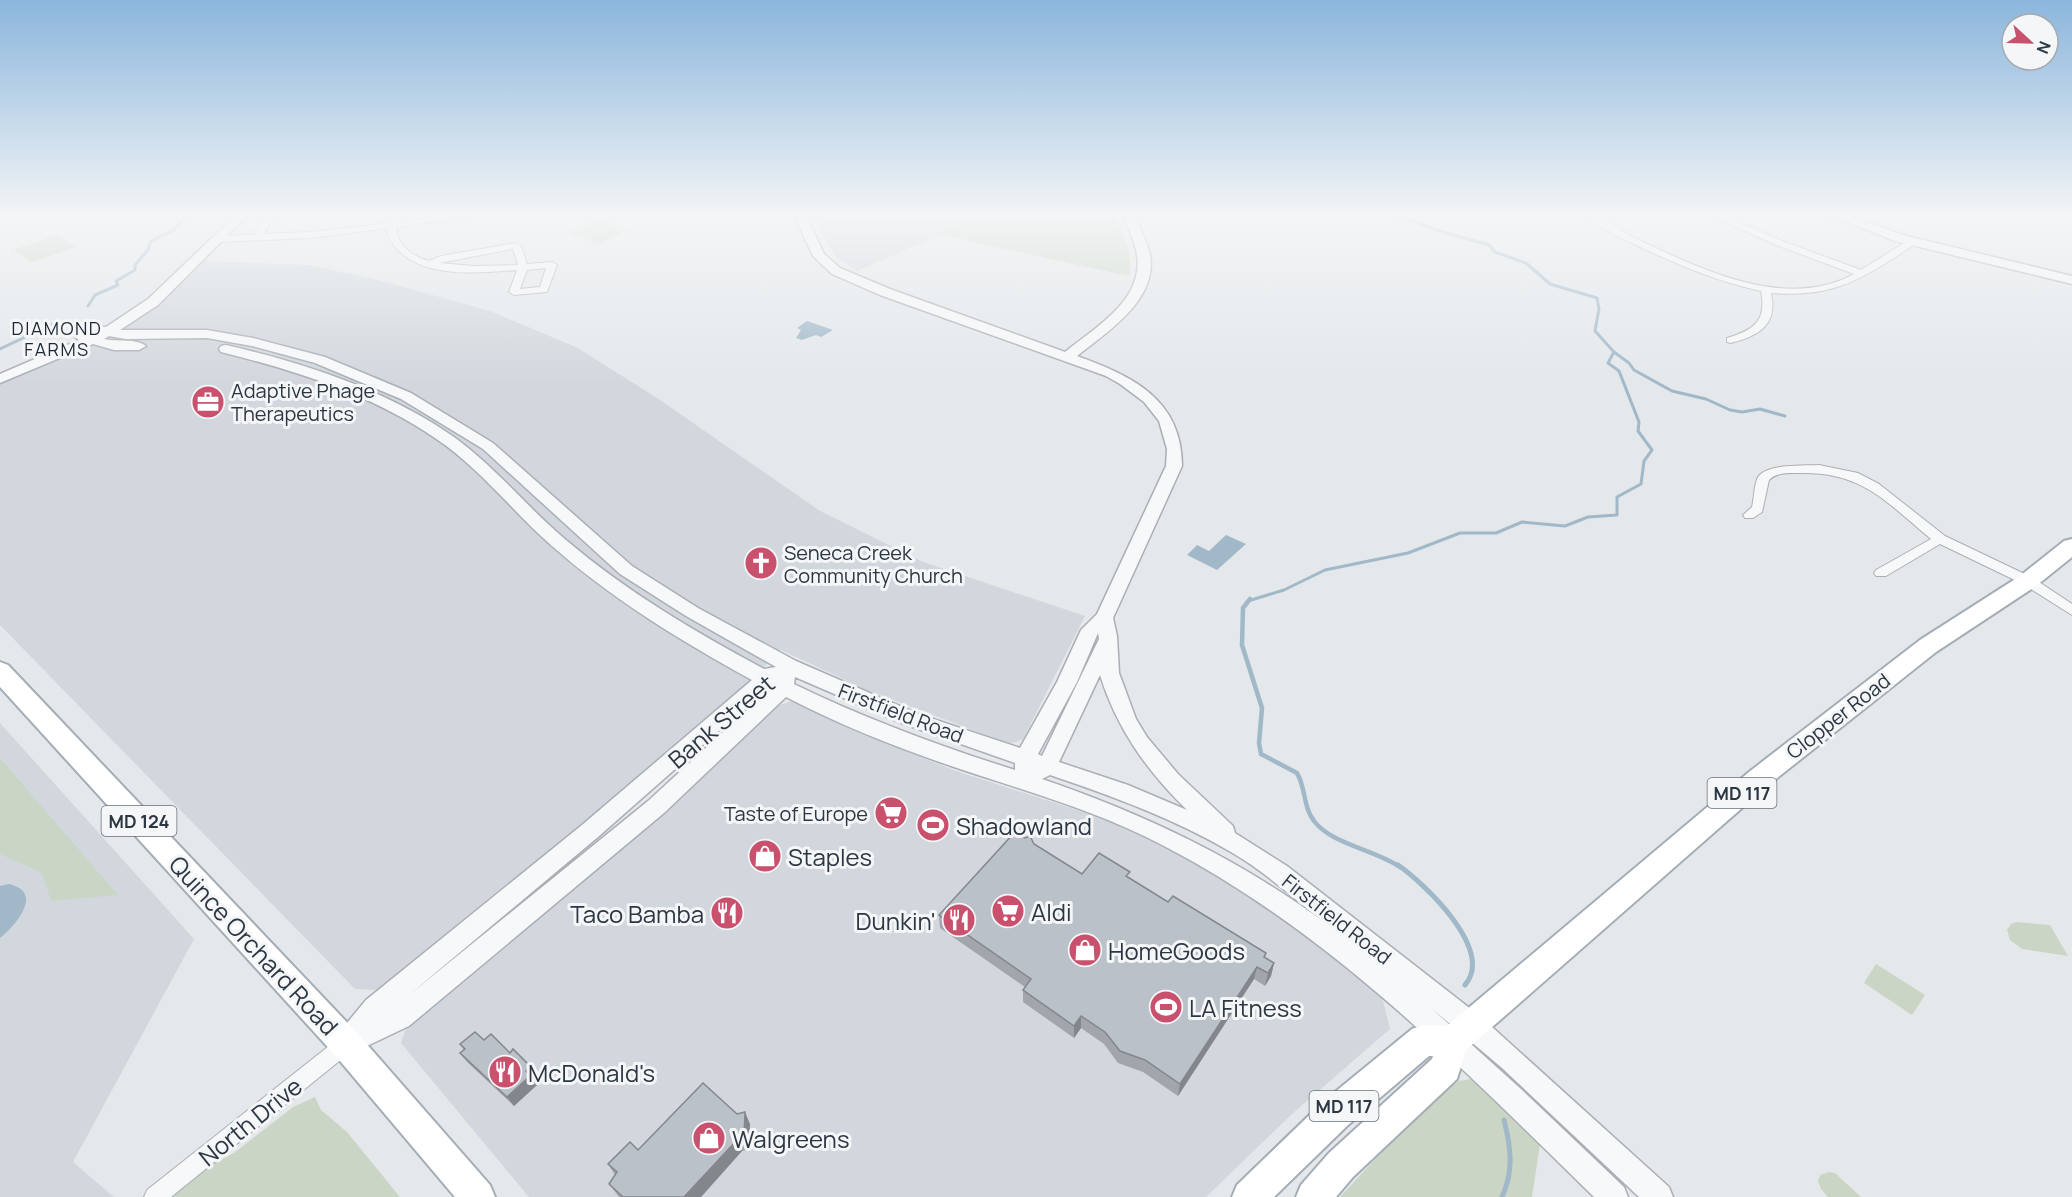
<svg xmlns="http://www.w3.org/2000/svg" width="2072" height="1197" font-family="Manrope,sans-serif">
	<rect width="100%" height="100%" fill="#e4e8eb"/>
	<path fill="#d2d7dd" d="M813,215H964L940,235L857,271L836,258Z
		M203,261L309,265L382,281L490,311L578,348L660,400L820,511L923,562L1085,616L1023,739L1010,744L867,690L781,650L749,683L632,786L377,990L355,989L0,625V383L84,349L133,323L165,299Z
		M792,701L851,729L953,770L1086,813L1130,830L1187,858L1233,885L1288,923L1382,997L1390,1029L1292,1114L1206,1197H529L401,1043L407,1026L635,836L780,705Z
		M0,723L194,939L73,1162L114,1197H0Z"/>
	<path fill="#cbd5c6" d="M964,215H1115C1125,236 1133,252 1129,276L940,235Z
		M600,219L628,230L598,244L569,233Z
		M57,235L77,247L32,262L13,250Z
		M0,758L118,895L51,901L42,873L0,854Z
		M2016,922L2050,925L2068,956L2022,949L2010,940L2007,930L2011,924Z
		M1876,964L1925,995L1912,1015L1864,983Z
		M1470,1079C1491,1087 1524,1127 1540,1144L1532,1197H1340L1390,1143L1453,1085L1459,1081Z
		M315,1097L321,1110L347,1132L400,1197H168L208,1166L234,1153L293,1107Z
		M1829,1172L1835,1173L1861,1197H1828L1821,1189L1818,1181L1820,1175Z"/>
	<path fill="#a1b8c9" d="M807,321L833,330L821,337L816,335L802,340L796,338L801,330L797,328Z
		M1226,535L1246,544L1217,570L1187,555L1197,545L1209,551Z
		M9,884C45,892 15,926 0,938V886Z"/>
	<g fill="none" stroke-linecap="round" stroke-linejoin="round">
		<path stroke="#a1b8c9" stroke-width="3" d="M88,306L95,295L118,285L116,281L135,270V265L148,250L151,241L174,230L186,215
			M0,349L57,322
			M1614,352L1629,363L1634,370L1672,391L1706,399L1730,410L1742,412L1760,409L1785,416
			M1248,601L1284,590L1325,570L1408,553L1460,533H1496L1522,522L1565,526L1588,517L1617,515V497L1641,484L1644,461L1652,450L1638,431L1639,422L1619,371L1608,363L1614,352L1595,331L1599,309L1597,298L1550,284L1526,263L1495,252L1489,245L1436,230L1397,215"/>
		<path stroke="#a1b8c9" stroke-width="4.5" d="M1250,599L1243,608L1242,645L1262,708L1259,743L1261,754L1297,773C1306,788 1303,807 1314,821C1331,844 1376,850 1400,867"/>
		<path stroke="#a1b8c9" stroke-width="5" d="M1398,865C1425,884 1495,950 1465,985
			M1502,1197C1514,1171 1511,1147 1504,1120"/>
		<g stroke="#a9afb5" stroke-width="2">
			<path id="minor" d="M265,215H274L264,234L311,232L390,223L395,215H404L400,222L450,215H479L397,227C395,245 414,257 429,261L441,256L516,243L521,246L527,264L552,262L557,265L547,292L514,295L509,292L517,270C480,273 425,279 397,249C391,243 387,237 388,228L311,238L216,242L211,239L216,236L254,235ZM513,249L518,265L474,266L439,263ZM546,268L540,287L520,289L527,270Z
				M1584,215C1601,215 1618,229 1633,237C1698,268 1785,312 1854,274L1776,245L1710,215H1722L1782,241L1861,270L1912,238L1920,240C1911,248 1899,254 1889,261C1849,287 1819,297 1771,293C1778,325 1759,336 1731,343L1727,342V338C1754,330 1767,321 1761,291C1718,282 1679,265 1640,247C1621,238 1600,229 1584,215Z
				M1819,465L1858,473L1879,484L1945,536L2033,578L2072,604V615L2023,584L1940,544L1886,576H1876L1874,573L1876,570L1931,539C1886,502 1862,471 1799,473C1789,473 1777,472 1769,480L1762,512L1753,518H1745L1743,515L1752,507C1754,499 1754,487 1757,479C1764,463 1804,466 1819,465Z
				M346,1035L353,1038L356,1044L353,1050L171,1197H144L147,1190L339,1038Z"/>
		</g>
		<g stroke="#a9afb5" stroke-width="3">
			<path id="tertiary" d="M236,215H248L158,305L120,330H207L253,338L325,357L411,393L493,443L632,566L698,608L796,661L918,714L1020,748L1057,682L1081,630L1097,614L1166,466L1167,449L1159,421L1144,402L1120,384L1106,376L880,295L832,274L813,256L794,215H806L824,254L840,268L890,289L1065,352C1095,328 1144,300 1137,255C1135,241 1128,228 1122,215H1134C1140,228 1147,241 1150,255C1158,300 1107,332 1077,356C1132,376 1182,399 1182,466L1113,618L1117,636L1119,673L1136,719L1147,737L1178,774L1233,826L1235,833L1287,866L1481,1017L1669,1187L1673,1197H1639L1502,1068L1430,1007L1522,1090L1624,1187L1628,1197H1594C1462,1068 1330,932 1164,846C1100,812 1029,792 960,769C900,749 842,726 786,697L664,813L409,1026L346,1056L337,1053L333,1044L337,1035L366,1000L582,825L752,680C681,641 612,599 552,546C512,511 480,468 435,438C370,394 297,371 221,352L219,349L221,346L226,345C303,363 378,387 445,431C491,461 524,505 566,540C627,592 694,631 764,669L776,667L686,616L620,574L483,449L401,399L315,363L252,346L207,338L126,339L109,336L104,339C116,342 137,338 146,346L139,350H114L93,344L0,383V374L79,340L75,337L77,334L93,333L95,332L91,329L93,326L106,327L148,299ZM1098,633L1099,639L1042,756L1038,754L1077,682ZM1100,675C1117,729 1147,771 1187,810L1128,785L1059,762ZM795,677L904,724L1015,763V770C939,746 866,719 794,684ZM767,688L770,689L648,801L409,995L598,837ZM1050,775C1112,796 1175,819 1231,852C1264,871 1293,898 1323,921C1235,857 1144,814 1042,779Z
				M1830,215H1847L1903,235L2072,276V284L1895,241Z"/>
		</g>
		<g stroke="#a4adb6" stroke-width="4">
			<path id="primary" d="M2072,539V557L2036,586L1936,652L1767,786L1466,1050L1457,1079L1353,1177L1336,1197H1296L1301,1185L1329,1153L1432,1059L1433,1056H1429L1348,1125L1274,1197H1232L1237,1185L1324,1101L1412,1029L1423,1025L1447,1026L1749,772L1920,640L2020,576L2064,541Z
				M0,662L8,665L357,1033L490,1185L495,1197H455L335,1055L0,687Z"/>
		</g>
		<use href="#minor" fill="#f7f8fa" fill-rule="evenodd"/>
		<use href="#tertiary" fill="#f7f8fa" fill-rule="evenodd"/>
		<use href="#primary" fill="#fff" fill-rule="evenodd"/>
	</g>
	<path fill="#a1a6ac" d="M1025,838L1082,874L1129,878L1168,902L1266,953L1265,957L1274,963L1271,976L1265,986L1254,979L1178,1096L1143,1072L1118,1063L1104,1044L1081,1028L1074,1038L1023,1002V990L1025,987L940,928L939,915Z
		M484,1040L510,1053L531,1067L537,1076L533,1080L537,1085L514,1106L467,1062L460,1053L464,1050L460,1044Z
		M737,1114L750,1124L749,1150L742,1151L701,1197H619L609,1184L615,1175L608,1164L638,1150Z"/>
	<path fill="#83878c" d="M1274,963L1271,976L1265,986L1268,973Z
		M1257,967L1254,979L1178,1096L1180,1084Z
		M1081,1016V1028L1074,1038V1026Z
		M531,1067L537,1076L533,1080L537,1085L514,1106L507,1097L526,1071Z
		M745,1112L750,1124L749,1150L744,1139Z
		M737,1140L742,1151L701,1197H684Z"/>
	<path fill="#bbc1c8" stroke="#83878c" stroke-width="1.5" d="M1015,832L1025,838L1030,836L1034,844L1082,874L1099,853L1130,872L1126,876L1168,902L1173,896L1266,953L1264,957L1274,963L1268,973L1257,967L1180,1084L1145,1060L1120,1051L1105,1032L1081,1016L1074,1026L1023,990L1031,979L939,915Z
		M475,1032L484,1040L491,1034L510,1053L513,1049L531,1067L526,1071L530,1076L507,1097L460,1053L465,1049L460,1044Z
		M703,1083L737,1114L745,1112L744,1139L737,1140L684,1197H623L609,1184L617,1172L608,1164L630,1142L638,1150Z"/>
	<linearGradient id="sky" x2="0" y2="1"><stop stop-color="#8bb6dc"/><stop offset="0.56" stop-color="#f3f5f6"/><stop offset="1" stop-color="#f3f5f6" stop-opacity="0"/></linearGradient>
	<rect width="2072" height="383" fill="url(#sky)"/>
	<defs>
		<g id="office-disc" transform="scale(1.725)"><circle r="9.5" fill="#c9516d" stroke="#f4f6f8"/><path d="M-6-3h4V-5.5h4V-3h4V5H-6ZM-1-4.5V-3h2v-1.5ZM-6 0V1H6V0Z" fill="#fff"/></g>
		<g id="church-disc" transform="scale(1.725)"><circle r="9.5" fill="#c9516d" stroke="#f4f6f8"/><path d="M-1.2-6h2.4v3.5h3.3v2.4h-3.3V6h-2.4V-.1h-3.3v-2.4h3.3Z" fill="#fff"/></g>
		<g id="supermarket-disc" transform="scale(1.725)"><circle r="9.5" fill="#c9516d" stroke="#f4f6f8"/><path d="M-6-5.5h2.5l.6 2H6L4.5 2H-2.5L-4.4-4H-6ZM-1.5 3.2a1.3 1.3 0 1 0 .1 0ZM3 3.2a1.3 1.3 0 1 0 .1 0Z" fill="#fff"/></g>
		<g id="stadium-disc" transform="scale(1.725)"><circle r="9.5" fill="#c9516d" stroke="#f4f6f8"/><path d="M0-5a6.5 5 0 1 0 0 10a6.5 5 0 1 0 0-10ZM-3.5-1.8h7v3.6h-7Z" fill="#fff"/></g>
		<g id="shop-disc" transform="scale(1.725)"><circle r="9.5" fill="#c9516d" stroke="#f4f6f8"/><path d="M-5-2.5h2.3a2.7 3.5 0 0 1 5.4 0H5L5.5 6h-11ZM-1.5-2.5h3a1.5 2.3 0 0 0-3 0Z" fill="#fff"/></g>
		<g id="restaurant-disc" transform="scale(1.725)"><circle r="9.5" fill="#c9516d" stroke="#f4f6f8"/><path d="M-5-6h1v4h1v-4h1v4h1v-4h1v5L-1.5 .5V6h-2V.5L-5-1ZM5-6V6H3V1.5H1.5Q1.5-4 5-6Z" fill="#fff"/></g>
	</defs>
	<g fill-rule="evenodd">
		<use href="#office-disc" x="208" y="402"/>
		<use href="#church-disc" x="761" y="563"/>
		<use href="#supermarket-disc" x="891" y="813"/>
		<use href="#stadium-disc" x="933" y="825"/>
		<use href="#shop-disc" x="765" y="856"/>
		<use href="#supermarket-disc" x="1008" y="911"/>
		<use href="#restaurant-disc" x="727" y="913"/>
		<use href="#restaurant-disc" x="959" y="920"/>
		<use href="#shop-disc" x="1085" y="950"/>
		<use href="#stadium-disc" x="1166" y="1007"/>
		<use href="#restaurant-disc" x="505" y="1072"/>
		<use href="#shop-disc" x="709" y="1138"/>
	</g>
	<g text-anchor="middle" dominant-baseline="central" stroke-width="6" stroke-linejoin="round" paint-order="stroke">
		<g font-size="18" letter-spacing="1.5" fill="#1e2834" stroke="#f4f6f8">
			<text x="57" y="328">DIAMOND<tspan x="57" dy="21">FARMS</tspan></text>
		</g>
		<g fill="#f4f6f8" stroke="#687079" stroke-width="1.5">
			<rect x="1707.5" y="778" width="69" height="30" rx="4.5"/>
			<rect x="101.5" y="806" width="75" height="30" rx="4.5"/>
			<rect x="1309.5" y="1091" width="69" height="30" rx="4.5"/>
		</g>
		<g font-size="18" font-weight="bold" fill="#2c3743">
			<text x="1742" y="793">MD 117</text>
			<text x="139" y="821">MD 124</text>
			<text x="1344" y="1106">MD 117</text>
		</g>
		<g font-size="20" fill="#2c3743" stroke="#f4f6f8" text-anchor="start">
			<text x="231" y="390">Adaptive Phage<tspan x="231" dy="23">Therapeutics</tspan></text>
			<text x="784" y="552">Seneca Creek<tspan x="784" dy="23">Community Church</tspan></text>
			<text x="868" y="813" text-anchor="end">Taste of Europe</text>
		</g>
		<g font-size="20" fill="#2c3743" stroke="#f4f6f8">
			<text transform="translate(901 713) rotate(21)">Firstfield Road</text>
			<text transform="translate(1838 716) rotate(-38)">Clopper Road</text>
			<text transform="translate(1337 919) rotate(38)">Firstfield Road</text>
		</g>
		<g font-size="24" fill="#2c3743" stroke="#f4f6f8">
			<text transform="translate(721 721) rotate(-40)">Bank Street</text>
			<text transform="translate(254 945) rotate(47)">Quince Orchard Road</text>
			<text transform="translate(250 1121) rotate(-39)">North Drive</text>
		</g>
		<g font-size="24" fill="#2c3743" stroke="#f4f6f8" text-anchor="start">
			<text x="956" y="825">Shadowland</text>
			<text x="788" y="856">Staples</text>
			<text x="1031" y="911">Aldi</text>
			<text x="704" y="913" text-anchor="end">Taco Bamba</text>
			<text x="936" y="920" text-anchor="end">Dunkin'</text>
			<text x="1108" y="950">HomeGoods</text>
			<text x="1189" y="1007">LA Fitness</text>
			<text x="528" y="1072">McDonald's</text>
			<text x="732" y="1138">Walgreens</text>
		</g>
	</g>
	<g transform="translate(2030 42) rotate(112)"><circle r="28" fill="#f4f6f8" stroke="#a4aab0" stroke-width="1.5"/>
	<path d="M0-4.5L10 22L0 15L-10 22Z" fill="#c9516d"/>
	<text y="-9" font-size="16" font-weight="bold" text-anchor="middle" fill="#2c3743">N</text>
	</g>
</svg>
